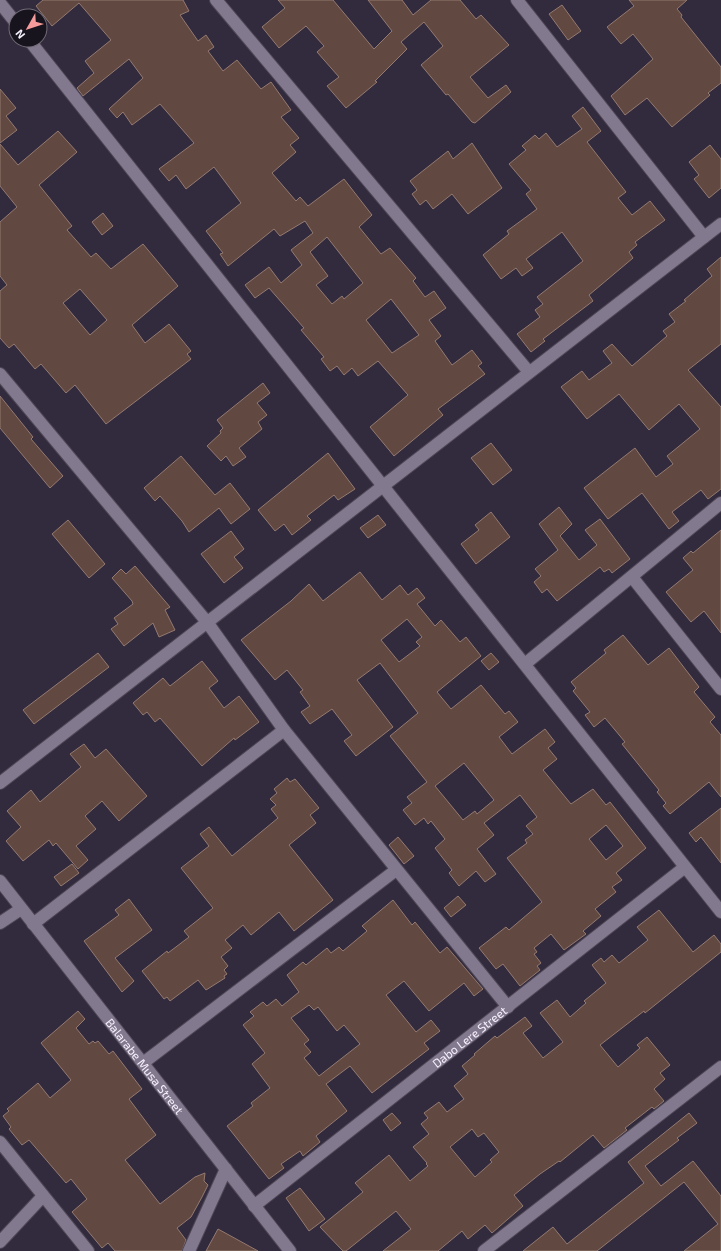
<svg xmlns="http://www.w3.org/2000/svg" width="721" height="1251" font-family="'Exo 2',sans-serif">
	<rect width="100%" height="100%" fill="#322a3d"/>
	<path fill="#614841" stroke="#947a71" fill-rule="evenodd" d="M43,0H183L189,11L180,15L198,41L206,35L214,47L208,51L223,71L237,60L261,89L271,82L291,110L281,117L299,138L290,145L296,152L272,173L296,201L300,197L308,206L344,179L372,215L359,227L381,254L390,248L416,278L413,281L425,297L434,291L446,308L429,320L441,336L435,341L452,365L472,350L482,363L478,366L485,374L438,409L443,415L394,456L370,427L408,395L378,361L358,376L352,368L344,375L337,366L330,371L321,359L324,357L301,330L304,328L269,288L255,298L245,285L269,267L281,283L302,265L291,250L313,233L305,221L280,236L274,229L228,266L220,254L223,253L206,231L241,203L214,167L186,189L176,175L169,181L159,169L194,143L160,104L132,125L123,112L117,118L109,109L143,78L129,59L83,96L77,88L94,73L85,61L111,40L79,3L52,26L36,6ZM327,237L363,283L344,299L342,296L332,304L316,285L328,276L310,252ZM391,299L419,335L392,353L366,320Z
		M278,0H333L374,49L392,31L368,0H402L413,15L431,0H460L476,19L481,15L509,45L470,77L488,98L506,85L511,92L475,123L472,122L448,94L446,95L421,65L443,46L424,22L401,42L407,49L375,81L377,82L346,108L327,86L339,77L317,52L324,46L306,26L279,48L262,27L285,8Z
		M629,0H687L677,9L682,15L681,17L721,67V83L708,93L710,95L672,127L647,98L625,115L611,96L653,59L633,34L621,44L607,27L634,6Z
		M562,5L581,31L568,40L549,14Z
		M0,89L16,108L6,116L17,130L0,143Z
		M583,107L601,131L587,142L626,192L618,198L632,215L650,201L665,220L635,242L637,245L629,252L633,258L589,295L593,301L543,339L545,341L531,352L517,334L540,317L535,310L543,304L537,297L583,261L562,232L526,259L533,268L522,276L516,268L501,279L483,255L509,234L507,231L537,209L526,194L531,190L509,164L526,150L522,146L535,135L539,139L546,133L557,147L582,129L572,116Z
		M58,131L77,152L39,185L72,226L67,230L91,257L96,253L111,269L143,244L178,286L132,325L145,343L169,324L191,351L187,354L191,359L106,424L75,385L66,393L41,364L35,369L14,344L9,348L0,338V291L7,285L0,276V222L17,207L0,186V144L18,165ZM80,289L107,320L90,335L63,303Z
		M472,143L502,188L468,214L452,194L433,209L426,200L420,205L412,194L417,190L410,181L448,151L453,159Z
		M710,145L721,159V188L709,198L694,179L699,175L689,162Z
		M103,213L113,226L102,235L92,222Z
		M721,257V344L688,370L721,407V489L708,499L701,490L672,512L679,521L669,529L642,493L608,519L584,488L635,448L656,477L673,464L667,456L700,429L679,404L649,430L619,394L587,419L561,387L582,371L589,380L612,363L603,351L612,344L632,366L667,336L663,331L675,322L669,314L686,301L684,300L712,276L707,269Z
		M263,383L270,393L257,403L267,415L258,422L262,429L239,448L246,457L233,466L226,456L221,461L207,446L221,433L220,431L223,428L217,420Z
		M0,396L33,437L31,439L63,476L50,488L0,428Z
		M491,443L512,470L493,485L471,458Z
		M328,453L355,489L338,500L334,495L307,516L311,520L292,535L284,524L275,531L258,510Z
		M181,456L215,495L230,483L250,509L231,524L219,508L189,532L182,521L160,496L155,501L144,488Z
		M559,507L572,524L560,536L579,560L597,545L585,530L600,519L630,559L612,573L609,569L604,572L600,567L557,601L547,589L542,593L534,582L541,576L535,569L558,550L539,524Z
		M491,512L510,537L476,564L461,544L479,530L475,525Z
		M378,515L386,525L368,538L360,528Z
		M68,520L105,564L89,578L52,534Z
		M721,530V633L704,611L691,622L666,592L693,570L683,558L691,551L693,553Z
		M231,531L244,549L234,557L243,568L224,583L201,554Z
		M135,566L170,607L165,610L175,630L159,637L153,623L124,646L111,629L118,624L114,618L133,604L132,601L112,578L121,569L126,574Z
		M360,572L382,600L400,585L408,595L417,588L425,598L417,604L435,626L441,620L460,642L466,637L481,656L437,692L451,709L481,685L505,714L509,711L518,722L499,737L512,754L545,729L555,742L548,748L557,759L543,770L571,804L593,789L606,805L610,802L646,848L616,873L622,880L612,887L616,892L595,909L601,916L583,931L586,934L564,950L551,934L534,948L537,952L534,954L541,963L537,966L540,970L520,986L503,964L496,969L479,948L506,927L509,930L542,902L507,858L527,843L525,840L533,834L526,826L537,817L520,795L484,823L494,835L477,849L496,874L485,882L476,871L459,886L449,873L452,870L435,848L445,839L431,821L428,824L424,818L415,825L403,810L412,803L407,797L427,782L390,736L418,713L380,663L357,680L393,727L356,756L344,741L352,735L332,709L310,724L301,712L310,706L300,692L303,690L287,670L275,680L241,640L291,601L309,584L323,601ZM407,619L422,637L416,642L420,646L399,662L381,640ZM464,763L494,800L477,814L475,811L463,820L435,786ZM606,825L623,846L606,860L589,839Z
		M623,635L648,665L669,648L699,687L694,692L715,717L710,722L721,735V797L709,782L670,814L663,806L666,803L657,792L659,790L622,744L625,742L605,718L594,727L585,715L590,712L573,691L576,688L571,682L606,653L604,650Z
		M98,653L109,667L34,724L23,710Z
		M491,653L499,662L489,670L481,661Z
		M202,661L218,681L209,688L224,708L239,696L259,722L235,740L234,738L202,766L160,718L155,722L147,712L143,715L133,703L163,678L170,686Z
		M84,744L95,758L106,749L147,796L119,821L102,801L85,816L96,829L76,846L88,860L78,869L56,843L53,846L49,840L23,861L6,841L21,827L7,811L31,790L40,802L81,767L70,754Z
		M287,778L290,782L295,779L319,808L310,815L316,823L289,845L333,900L294,931L279,912L251,935L243,925L225,940L232,948L221,957L228,966L224,970L227,974L224,976L225,978L206,990L198,980L170,1001L167,997L164,999L142,971L167,951L168,953L189,937L184,931L213,908L181,868L209,846L200,834L209,827L232,856L278,818L271,809L276,805L270,799L277,793L274,789Z
		M721,808V863L701,837L696,842L689,833Z
		M398,837L414,856L404,864L389,845Z
		M72,864L79,873L61,886L54,877Z
		M458,896L466,905L451,917L444,908Z
		M129,899L152,930L115,958L134,981L122,992L84,941L119,915L115,910Z
		M393,900L412,925L415,922L440,953L447,947L483,989L474,996L464,983L429,1011L404,981L386,995L416,1032L431,1020L440,1031L424,1043L429,1049L372,1093L350,1066L326,1084L347,1111L316,1136L320,1142L303,1156L300,1151L281,1164L284,1168L269,1179L227,1126L253,1106L251,1103L270,1088L252,1064L265,1053L243,1025L254,1016L250,1012L263,1002L267,1006L276,999L282,1006L299,992L287,975L303,962L306,965L327,948L331,953L339,947L343,951L367,931L362,926ZM309,1005L314,1010L318,1007L337,1031L344,1025L360,1044L319,1076L304,1058L311,1052L304,1044L309,1040L291,1018Z
		M659,910L693,952L714,935L721,944V952L645,1013L644,1011L600,1045L618,1067L640,1048L637,1045L647,1037L670,1065L660,1073L665,1079L654,1089L664,1101L654,1109L652,1107L625,1128L627,1130L604,1148L593,1135L560,1162L559,1161L540,1174L514,1195L523,1206L492,1233L485,1225L468,1239L462,1231L438,1251H383L411,1229L396,1211L346,1251H343L320,1227L363,1192L355,1183L389,1155L410,1181L428,1166L426,1164L427,1163L413,1147L429,1134L421,1124L428,1118L424,1113L439,1102L447,1112L464,1099L454,1086L468,1074L462,1066L475,1055L474,1054L495,1036L497,1038L525,1017L532,1026L523,1033L543,1058L563,1042L540,1013L557,1000L570,1017L586,1003L584,1001L606,983L592,965L601,958L604,962L612,955L619,963L648,940L637,927ZM472,1129L478,1137L484,1133L499,1152L490,1160L492,1162L475,1177L450,1147Z
		M78,1011L85,1019L76,1028L89,1044L93,1041L95,1043L98,1041L109,1054L113,1051L142,1089L129,1099L156,1135L125,1160L142,1181L160,1204L195,1177L205,1173L204,1181L208,1185L202,1197L191,1217L177,1228L186,1240L182,1251H115L108,1243L102,1248L72,1212L87,1199L71,1179L66,1183L29,1140L22,1145L9,1129L11,1127L3,1116L9,1111L7,1109L38,1083L50,1098L71,1080L41,1043Z
		M392,1113L401,1123L391,1131L383,1120Z
		M689,1113L697,1123L677,1138L679,1140L645,1166L661,1186L693,1161L721,1196V1251H684L718,1224L684,1182L597,1251H523L553,1227L567,1244L644,1183L628,1162Z
		M300,1188L325,1219L309,1231L286,1198Z
		M218,1229L258,1251H206Z"/>
	<g fill="none" stroke-linecap="round" stroke-linejoin="round">
		<g stroke="#4f4857" stroke-width="14">
			<g id="street">
				<path d="M216,0L529,372"/>
				<path d="M517,0L704,237"/>
				<path d="M0,3L16,23"/>
				<path d="M29,40L721,912"/>
				<path d="M0,374L207,622L284,730L508,1007"/>
				<path d="M632,577L721,689"/>
				<path d="M525,664L721,503"/>
				<path d="M0,783L721,224"/>
				<path d="M0,923L21,909"/>
				<path d="M33,924L284,730"/>
				<path d="M143,1063L396,870"/>
				<path d="M0,1142L88,1251"/>
				<path id="s1" d="M254,1206L685,867"/>
				<path d="M0,1242L43,1196"/>
				<path d="M484,1251L721,1067"/>
			</g>
		</g>
		<g stroke="#4f4857" stroke-width="14">
			<g id="secondary">
				<path id="s2" d="M0,881L290,1251"/>
				<path d="M189,1251L226,1169"/>
			</g>
		</g>
		<use href="#street" stroke="#83798f" stroke-width="12"/>
		<use href="#secondary" stroke="#83798f" stroke-width="12"/>
	</g>
	<g text-anchor="middle" dominant-baseline="central" stroke-width="3.5" stroke-linejoin="round" paint-order="stroke">
		<g font-size="12" fill="#f6f1fd" stroke="#18141d">
			<text stroke="none"><textPath href="#s1" startOffset="274">Dabo Lere Street</textPath></text>
			<text stroke="none"><textPath href="#s2" startOffset="235">Balarabe Musa Street</textPath></text>
		</g>
	</g>
	<g transform="translate(28 28) rotate(231)"><circle r="19" fill="#18141d" stroke="#716c77"/>
	<path d="M0-3L7 15L0 10L-7 15Z" fill="#f59b9b"/>
	<text y="-6" font-size="11" font-weight="bold" text-anchor="middle" fill="#f6f1fd">N</text>
	</g>
</svg>
